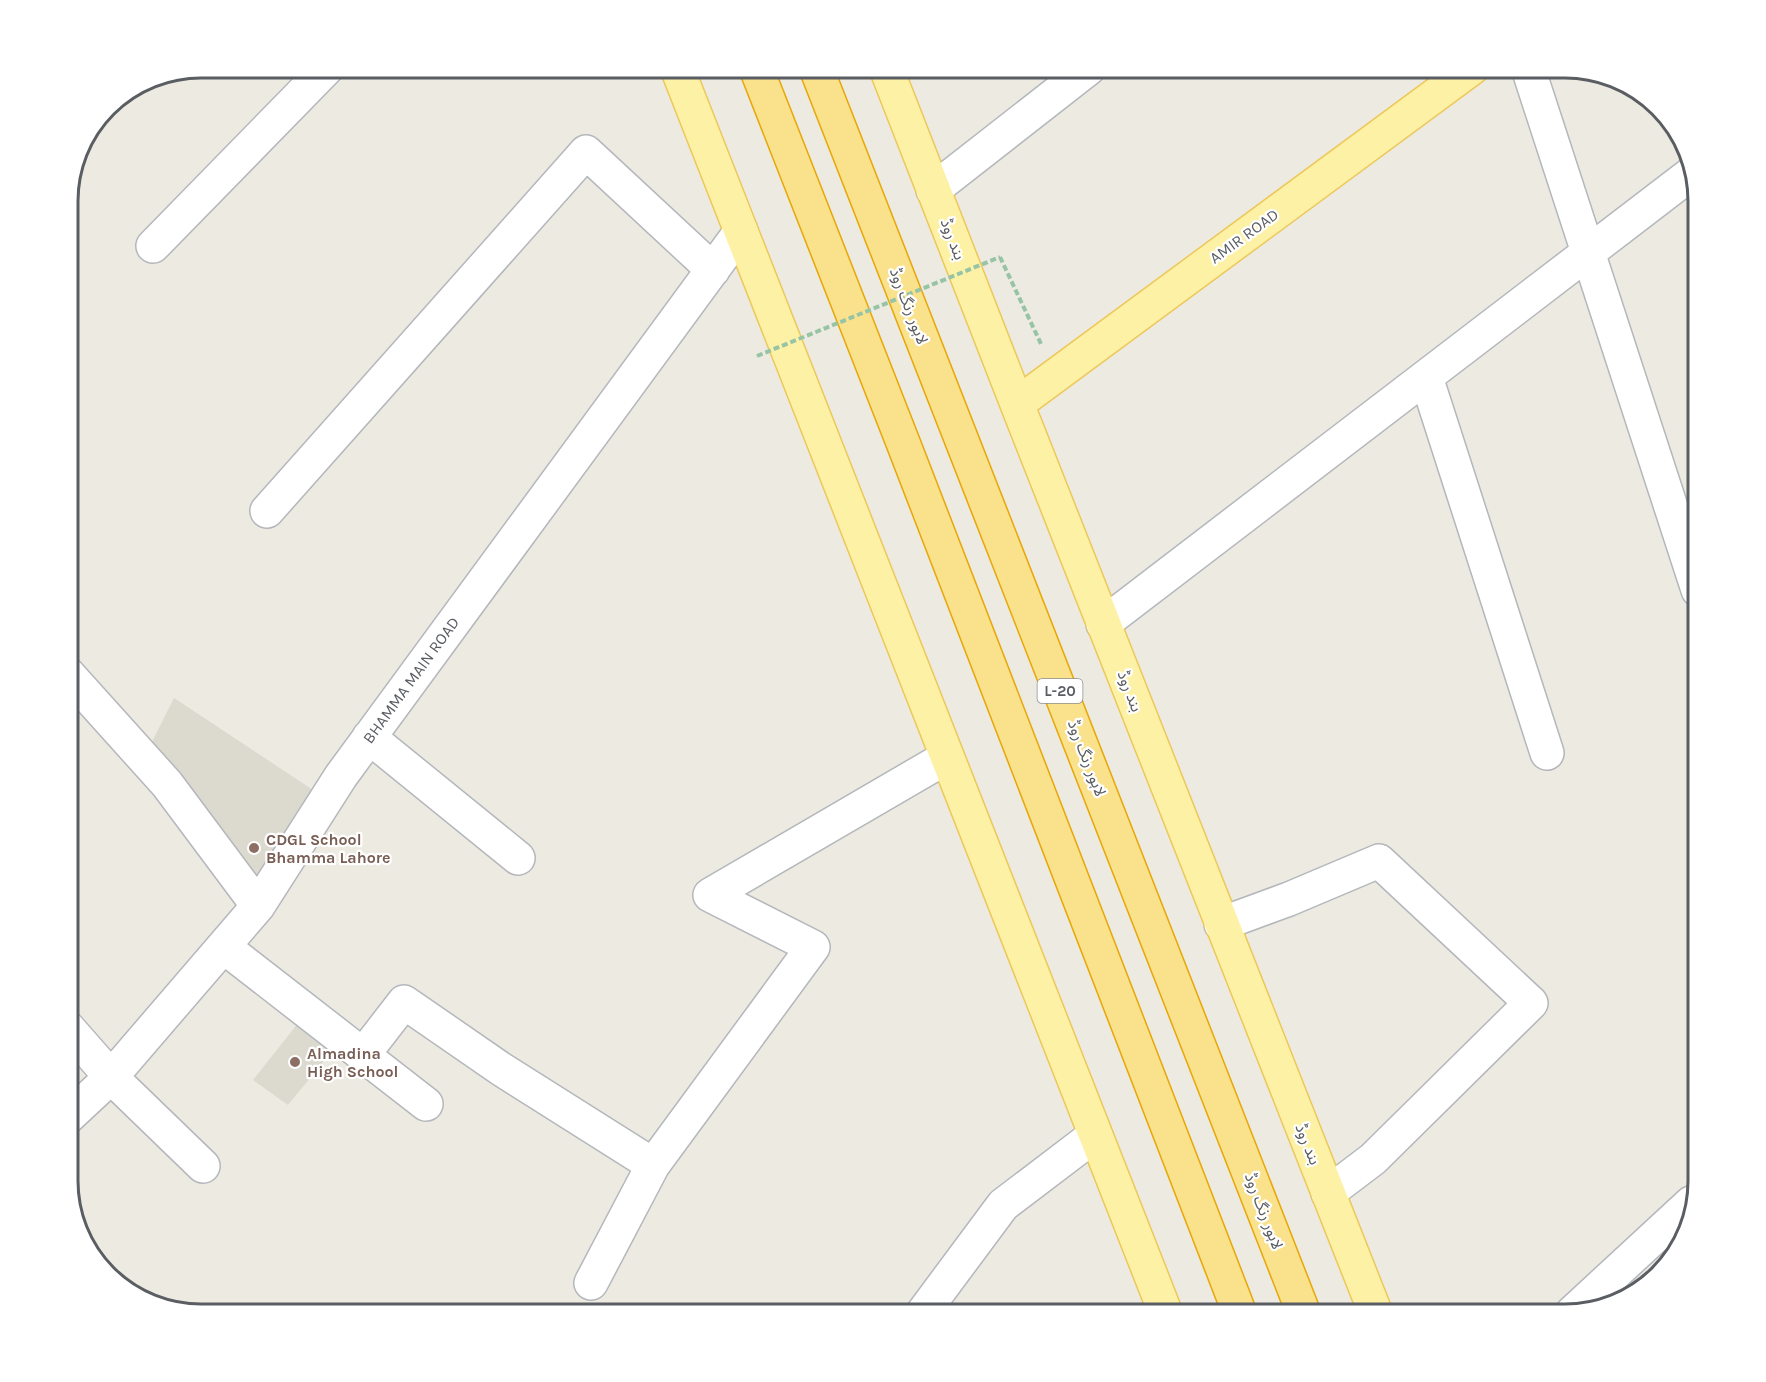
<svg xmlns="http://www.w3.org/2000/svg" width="1766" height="1382" font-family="Karla,'Noto Sans Arabic',sans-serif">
	<rect width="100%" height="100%" fill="#eceae1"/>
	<path fill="#dcd9cf" d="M174,698L322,796L258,901L149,748Z
		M303,1017L337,1045L288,1105L253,1080Z"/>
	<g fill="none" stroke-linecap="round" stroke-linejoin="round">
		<g stroke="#b4b7bb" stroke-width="36">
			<path id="minor" d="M1528,68L1698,590
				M933,190L1089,68
				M153,246L327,68
				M1426,377L1547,753
				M267,511L586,152L713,270
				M1103,624L1692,173
				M68,674L167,784L258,906
				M369,737L518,858
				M1221,924L1289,899L1379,861L1531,1003L1373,1159L1328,1193
				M224,947L426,1104
				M68,1028L111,1077L203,1166
				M363,1055L404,1002L501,1069L653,1165
				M68,1117L111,1077L258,906L341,776L741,231
				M591,1283L653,1165L813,947L710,895L947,757
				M1572,1313L1691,1203
				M922,1314L1003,1205L1095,1135"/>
		</g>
		<g stroke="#edc859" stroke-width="36">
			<path id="major" d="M677,68L1166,1314
				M886,68L1017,404L1376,1314
				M1017,404L1472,68"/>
		</g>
		<g stroke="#e7a706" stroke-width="36">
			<path id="highway" d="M756,68L902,440L1240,1314
				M816,68L1304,1314"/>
		</g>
		<path stroke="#97c4a5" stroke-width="4" stroke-dasharray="6 3" stroke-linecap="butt" d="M1000,257L1042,346"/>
		<use href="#minor" stroke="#fff" stroke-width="33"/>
		<use href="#major" stroke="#fdf1a6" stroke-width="33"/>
		<use href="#highway" stroke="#fae18b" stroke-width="33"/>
		<path stroke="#97c4a5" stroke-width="4" stroke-dasharray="6 3" stroke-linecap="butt" d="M757,356L1000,257"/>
	</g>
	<g fill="#8d6e63" stroke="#fff" stroke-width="2">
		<circle cx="254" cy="848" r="6"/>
		<circle cx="295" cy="1062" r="6"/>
	</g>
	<g text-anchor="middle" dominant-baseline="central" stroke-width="4.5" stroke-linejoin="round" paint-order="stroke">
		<rect fill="#fff" stroke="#8c8e91" stroke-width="1.5" x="1037.5" y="679" width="45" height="24" rx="4.5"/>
		<g font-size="15" font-weight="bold" fill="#5a5d62">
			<text x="1060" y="691">L-20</text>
		</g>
		<g font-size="16" fill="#5a5d62" stroke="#fff">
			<text transform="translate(1244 236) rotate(-36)">AMIR ROAD</text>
			<text transform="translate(953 239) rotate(69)">بند روڈ</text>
			<text transform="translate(909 306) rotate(69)">لاہور رنگ روڈ</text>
			<text transform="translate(411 680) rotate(-54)">BHAMMA MAIN ROAD</text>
			<text transform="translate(1130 691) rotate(69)">بند روڈ</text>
			<text transform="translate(1087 758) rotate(69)">لاہور رنگ روڈ</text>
			<text transform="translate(1308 1144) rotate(68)">بند روڈ</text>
			<text transform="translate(1264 1211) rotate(69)">لاہور رنگ روڈ</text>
		</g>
		<g font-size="16" font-weight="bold" fill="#785e54" stroke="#fff" text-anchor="start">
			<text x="266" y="839">CDGL School<tspan x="266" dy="18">Bhamma Lahore</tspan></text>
			<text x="307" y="1053">Almadina<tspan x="307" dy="18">High School</tspan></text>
		</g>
	</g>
	<path d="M0 0H1766V1382H0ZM201 78H1565A123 123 0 0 1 1688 201V1181A123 123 0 0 1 1565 1304H201A123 123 0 0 1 78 1181V201A123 123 0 0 1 201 78Z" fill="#fff" fill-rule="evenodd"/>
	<path fill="none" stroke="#5a5d62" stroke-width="3" d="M201 78H1565A123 123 0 0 1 1688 201V1181A123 123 0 0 1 1565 1304H201A123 123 0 0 1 78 1181V201A123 123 0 0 1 201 78Z"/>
</svg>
